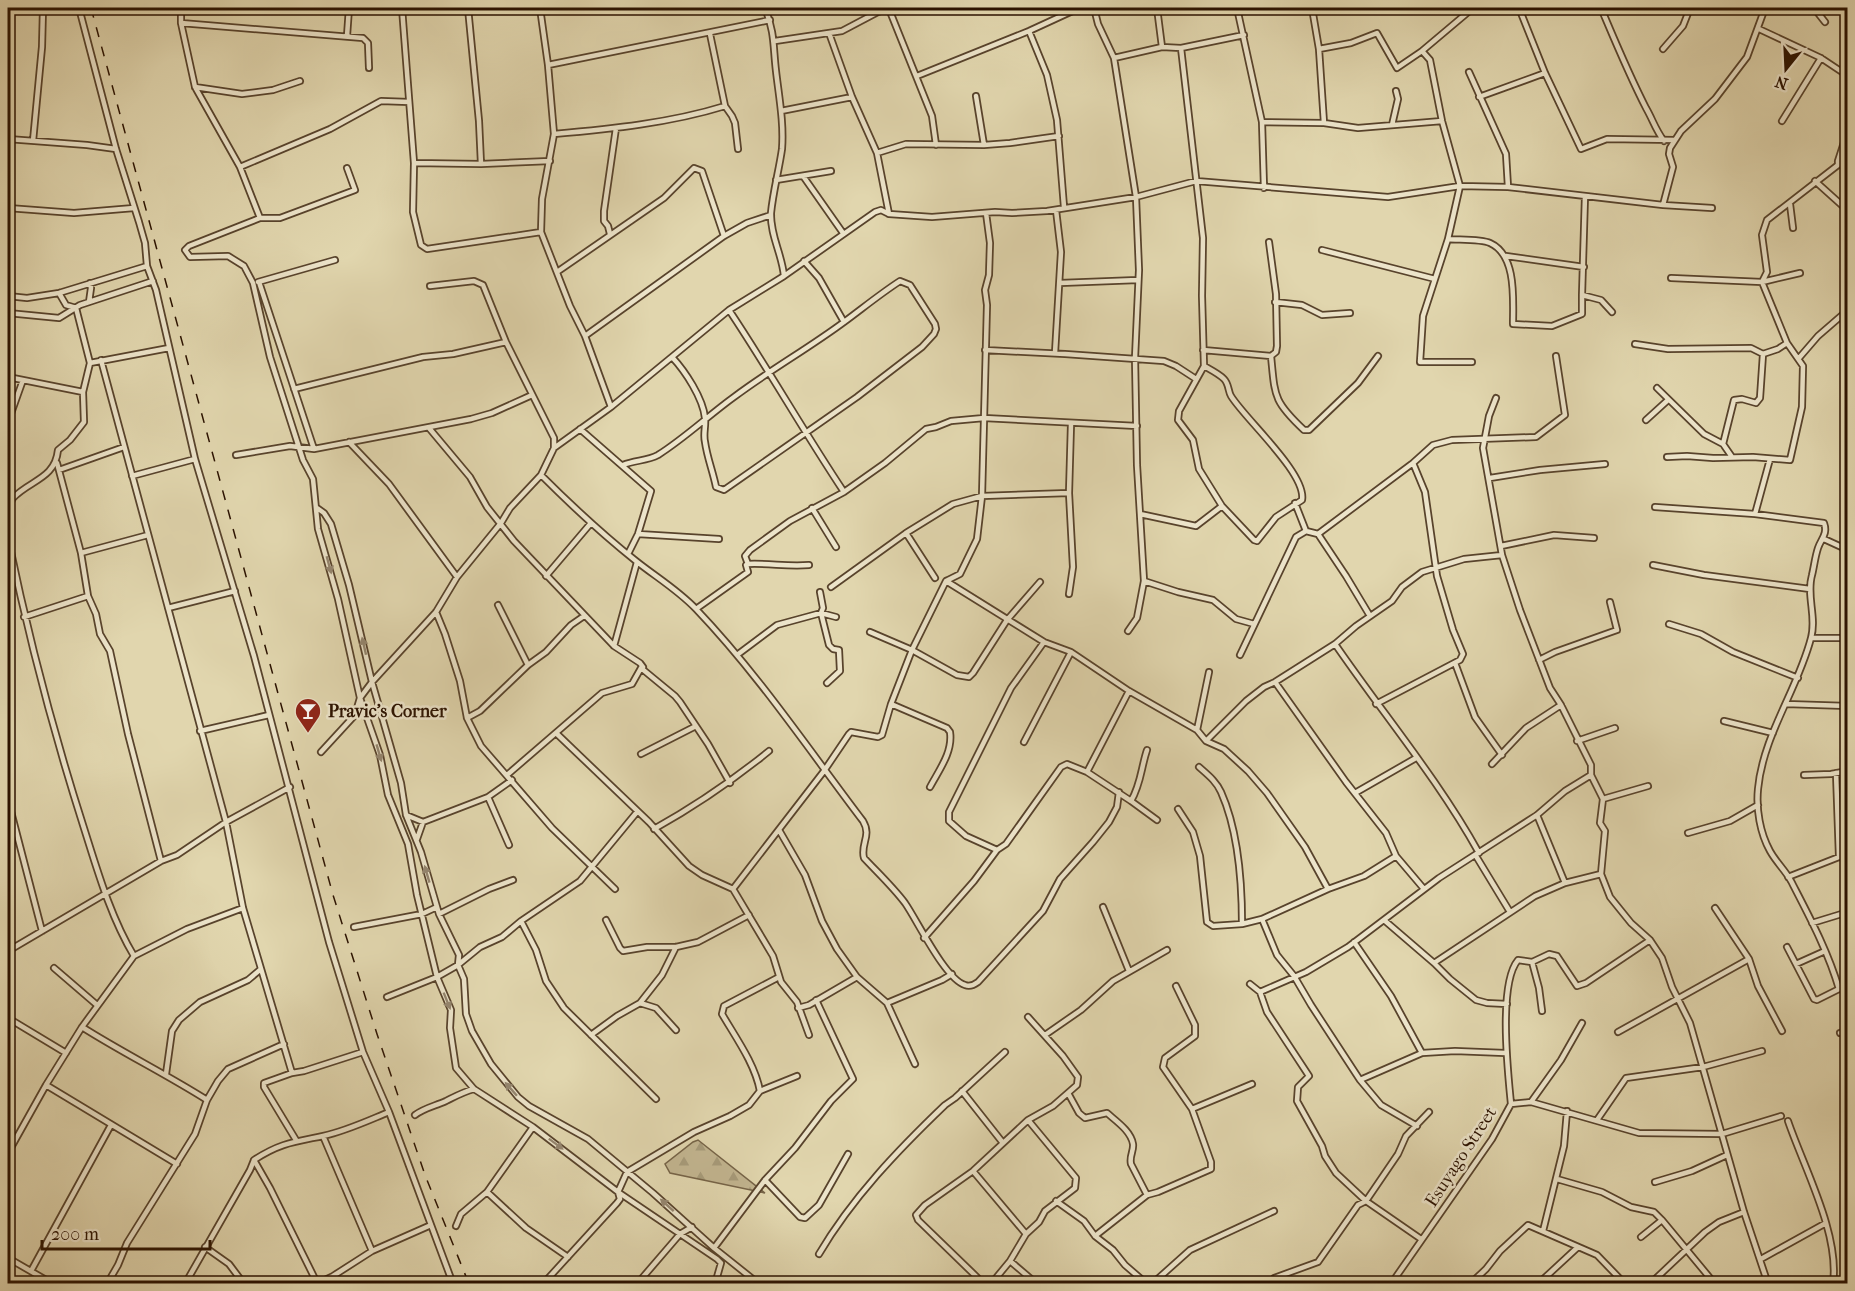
<svg xmlns="http://www.w3.org/2000/svg" width="1855" height="1291" font-family="'IM FELL French Canon',serif">
	<defs>
		<pattern id="forest-firs" width="22" height="20" patternUnits="userSpaceOnUse" patternTransform="scale(1.5)"><rect width="22" height="20" fill="#c2b590"/><path d="M5 1l3.5 6h-7zM16 11l3.5 6h-7z" fill="#a79b7a"/></pattern>
	</defs>
	<rect width="100%" height="100%" fill="#e1d6ae"/>
	<filter id="stains"><feTurbulence type="fractalNoise" baseFrequency=".00333" numOctaves="4"/><feColorMatrix values="0 0 0 0 .2 0 0 0 0 .09 0 0 0 0 .02 0 0 0 .5 -.17"/></filter>
	<radialGradient id="worn" r=".72"><stop offset=".6" stop-color="#630" stop-opacity="0"/><stop offset="1" stop-color="#630" stop-opacity=".3"/></radialGradient>
	<path fill="url(#forest-firs)" stroke="#766448" stroke-width="1.5" d="M698,1140L765,1193L670,1173L665,1164L693,1142Z"/>
	<g fill="none" stroke-linecap="round" stroke-linejoin="round">
		<g stroke="#58432c" stroke-width="8">
			<path id="minor" d="M79,8L116,149L139,222L145,243L147,266L156,290L195,459L254,656L329,942L363,1052L389,1112L453,1284
				M181,8V23L195,87L240,167L260,218
				M402,8L414,163L481,164L550,161
				M468,8L479,121L481,164
				M540,8L548,65L554,134L542,199L541,232L570,306L585,336L611,407
				M765,8C775,33 773,46 776,71C779,97 784,123 782,149C779,170 773,192 771,213C770,235 782,254 784,276
				M1094,8L1098,24L1114,58L1136,197L1139,270L1135,358L1137,465L1144,581L1137,618L1128,631
				M1157,8L1162,47
				M1237,8L1262,122L1264,188
				M1312,8L1319,49L1324,123
				M1473,8L1422,51L1430,60L1442,121L1460,186L1448,239C1458,240 1481,239 1490,243C1517,255 1513,300 1513,324L1552,326L1582,314V295
				M1519,8L1545,73L1581,149L1607,139L1675,140
				M1601,8C1615,41 1629,75 1646,108C1653,120 1655,129 1664,141
				M1814,8L1825,22
				M889,9L932,116L936,145
				M181,23L363,38L368,43L369,68
				M1759,29L1821,58L1848,76
				M1029,31L1047,75L1057,120L1064,207
				M829,33L852,97L877,153L889,214
				M710,34L725,106L732,116L735,123L738,149
				M347,36L349,8
				M775,41L842,31L878,12L892,8
				M1181,48L1203,238L1202,296L1204,366L1179,411L1178,420L1193,440L1199,469L1222,506L1254,540L1257,541L1276,517L1302,500C1307,474 1245,419 1231,396C1228,391 1229,384 1224,379C1219,374 1211,370 1204,366
				M1319,49L1351,43L1377,33L1397,68L1422,51
				M1663,49L1683,26L1690,8
				M1114,58L1162,47L1181,48L1244,35
				M548,65L770,20
				M1469,72L1506,154L1508,187
				M917,76L1029,31L1079,8
				M195,87L242,94L273,90L300,81
				M976,96L984,145
				M1479,97L1545,73
				M781,111L852,97
				M1782,121L1821,58
				M1262,122L1324,123L1358,128L1442,121
				M1392,125L1398,99L1396,91
				M554,134C611,129 670,123 725,106
				M8,139L87,145L116,149
				M33,141L42,47L43,8
				M877,153L906,144L984,145L1010,143L1059,136
				M1838,161L1848,130
				M414,163L413,212L421,245L427,249L541,232
				M240,167L330,129L381,101L409,102
				M347,168L355,190L280,218H260L189,246L185,250L190,257L228,256L244,266L253,283L270,357L303,460L313,479L318,529L338,599L360,698L380,755L388,795L408,844L417,895L437,977L451,1010L450,1028L456,1068L474,1089L533,1127L618,1192L717,1259L721,1263L715,1284
				M803,176L843,233
				M776,180L831,171
				M1815,181L1845,208
				M1585,196L1582,295L1601,300L1612,312
				M1790,204L1793,228
				M1663,205L1673,167L1669,154L1670,148L1681,131L1715,99L1747,57L1765,8
				M8,208L74,213L134,208
				M610,234L608,226L604,221V211L616,128
				M1448,239L1423,316L1420,362H1472
				M1269,242L1276,294L1277,346L1276,352L1271,356C1275,396 1273,401 1304,430H1309L1358,383L1378,356
				M1322,250L1435,279
				M1506,256L1584,267
				M804,261L819,278L844,322
				M557,272L664,198L694,168L702,171L724,236
				M1671,278L1762,282L1800,273
				M258,282L335,260
				M259,282L314,449L471,419L492,413L532,395
				M1060,283L1138,280
				M430,286L474,281L483,285L506,342L554,438V448
				M8,296L27,298L59,293L147,266
				M89,302L91,288L90,283
				M1275,302L1302,305L1322,315L1350,313
				M729,310C769,370 804,432 844,492
				M8,313L59,318L80,305L153,281
				M585,336L724,236L747,223L771,215
				M1635,344L1668,349L1751,348L1763,354L1778,349L1787,343
				M985,350L1065,354L1164,361L1176,366L1196,379
				M1203,350L1271,356
				M1055,353L1061,252L1056,210
				M1799,358L1818,336L1848,310
				M101,360L226,822L243,908L292,1073
				M90,363L169,348
				M8,377L83,392
				M1657,388L1704,434L1723,444
				M294,389L423,357L453,354L506,342
				M1496,398L1489,416L1483,448L1502,555L1520,610L1550,688L1561,705L1591,765V775L1603,799L1600,823L1605,831L1601,874L1610,897L1631,923L1650,940L1662,958L1672,987L1690,1023L1744,1212L1768,1284
				M1646,420L1668,400
				M8,422L23,380
				M429,428L470,477L487,507L514,541L614,646L640,663L643,667L641,668L675,696L680,702L708,744L730,783
				M580,429L651,491L638,534L628,554
				M349,442L389,484L457,577
				M236,455L290,446L314,449
				M1667,457L1687,456L1713,458L1753,457L1790,460L1802,407L1803,366L1787,343L1762,282L1767,272L1762,235L1767,220L1838,165V161H1848
				M1732,457L1723,444L1734,400L1742,399L1756,403L1760,398L1763,354
				M57,463L81,553L88,596L96,614L100,634L110,651L128,734L161,861
				M623,465C635,460 647,461 658,455C685,438 709,415 734,397C770,370 809,348 844,322C863,308 880,294 900,281L910,285L935,324L936,329L934,334L922,347L857,397L724,490L716,487C713,472 707,457 705,442C703,434 706,426 705,418C703,398 685,371 672,357
				M59,470L124,447
				M541,475C571,505 602,534 636,561C656,577 678,590 696,609C758,674 809,750 863,821C872,836 860,844 864,858C878,873 893,887 905,903C917,920 945,979 965,985C970,987 974,985 978,982L1043,911L1060,879L1093,842L1109,822L1117,807L1119,792
				M132,476L195,459
				M1490,478L1540,470L1605,464
				M1295,503L1306,531
				M1655,507L1755,514L1824,523C1828,534 1821,539 1818,548C1815,557 1814,567 1812,575C1806,596 1817,617 1811,638C1798,689 1763,735 1758,789C1756,809 1760,833 1770,851C1776,862 1785,870 1791,881C1809,916 1828,951 1839,989L1848,986
				M317,508L324,513L331,524L349,585L372,682L401,783L406,815L421,852L439,914L459,955L458,965L464,979L466,1014L472,1031L491,1064L518,1097L529,1106L588,1139L653,1193L714,1248L759,1284
				M812,508L836,547
				M1140,514L1196,526L1222,506
				M1755,514L1770,459
				M8,517C9,511 10,502 13,498C30,480 55,479 58,450L70,440L84,422L83,392L90,363L76,308L66,305L59,293
				M906,533L935,578
				M638,534L719,539
				M1318,534L1346,576L1370,616
				M8,538C28,635 53,731 83,825C97,869 110,916 134,956
				M1824,539L1848,550
				M1501,546L1554,535L1594,538
				M81,553L148,535
				M748,564C770,563 788,567 809,565
				M1653,565L1704,575L1810,589
				M546,576L591,523
				M946,581L1044,642L1071,652L1129,691L1197,730L1206,741L1224,749L1248,771L1267,793L1305,847L1328,889
				M1144,581L1178,592L1213,600L1236,619L1254,624
				M831,587L906,533L953,504L982,496L1069,493
				M820,592L823,608L821,613L829,645L833,649L839,650L840,671L827,683
				M1069,594L1073,567L1069,493L1071,424
				M498,605L528,665
				M168,608L235,591
				M696,609L748,572L746,565L748,564L745,556L750,550L790,521L844,492L885,463L926,429L936,427L951,421L984,418L1137,426
				M436,612L445,634L460,681L467,718L481,746L552,828L615,889
				M24,617L88,596
				M1669,624L1701,634L1733,652L1798,678
				M870,632L912,650L957,675L969,677L973,673L1007,620L1040,582
				M1812,638H1848
				M1335,644C1383,714 1438,779 1479,853
				M614,646L637,562
				M737,655L777,625L821,613L836,617
				M1240,655L1296,537L1306,531L1318,534L1413,463L1433,445L1452,440L1536,437L1565,415L1556,356
				M1539,660L1555,652L1617,630L1610,602
				M1455,663L1475,717L1502,755
				M1275,682L1346,782L1386,833L1396,856L1424,889
				M891,704L947,728L950,732C953,752 939,770 930,787
				M1376,704L1460,660L1463,654L1453,630L1437,576L1425,492L1413,463
				M1786,704L1848,706
				M467,718L480,711L528,665L546,652L571,625L584,616
				M1724,721L1773,733
				M1197,730L1209,672
				M200,731L269,715
				M556,733L649,822L689,866L702,875L733,889L773,956L781,982L797,1002L809,1035
				M1206,741L1246,701L1264,687L1275,682L1335,644L1356,626L1392,601L1402,587L1422,572L1464,559L1502,555
				M1577,741L1615,728
				M1024,742L1071,652
				M321,752L355,715L360,698L372,682L436,612L457,577L501,523L510,508L541,475L554,448L611,407L729,310L784,276L875,212L881,210L889,214L932,217L995,212L1012,213L1047,211L1136,197L1196,181L1388,197L1460,186L1508,187L1663,205L1712,208
				M641,754L696,726
				M1492,764L1526,728L1561,705
				M1199,767C1208,775 1216,781 1221,792C1238,830 1242,883 1242,924
				M1087,772L1129,691
				M1836,773L1839,857
				M507,775L602,693L632,684L641,668
				M1804,775L1831,774L1848,771
				M1355,793L1416,758
				M488,797L509,845
				M1603,799L1648,786
				M8,800L42,931
				M1131,801L1157,820
				M1178,809L1193,832L1200,856L1207,922L1213,926L1242,924L1262,919L1328,889L1364,876L1396,856
				M406,815L423,822L488,797L512,780
				M1537,815L1565,883
				M654,829C697,805 732,781 769,751
				M779,830L805,875L822,921L837,949L857,977L887,1003L915,1064
				M1688,833L1730,821L1758,805
				M417,839L423,822
				M997,850L966,836L949,821V812L1011,688L1044,642
				M1476,856L1510,912
				M1788,877L1839,857H1848
				M733,889L824,771L849,734L851,732L878,737L882,735L891,704L912,650L946,581L960,574L977,539L982,496L987,305L985,290L989,275L990,243L986,213
				M1103,907L1129,971
				M1715,908L1749,959L1758,986L1782,1031
				M439,914L489,889L513,880
				M1262,919L1277,955L1294,976L1311,1005L1360,1080L1381,1105L1417,1126
				M606,920L620,948L623,951L647,947H676L698,942L749,915
				M1384,920L1434,963L1450,979L1476,1000L1487,1003L1507,1004
				M521,921L536,950L546,981L564,1008L656,1099
				M1812,923L1848,912
				M354,927L422,914L437,907
				M924,938L974,881L997,850L1006,844L1061,767L1067,764L1087,772L1131,801C1141,784 1141,768 1147,750
				M1354,942L1391,996L1422,1053
				M1787,947L1814,999L1817,1000L1839,989
				M8,951L161,861L177,855L226,822L290,787
				M1532,962L1539,988L1542,1011
				M1434,963L1535,896L1565,883L1601,874
				M1796,964L1825,951
				M54,968L97,1005
				M1250,984L1260,992L1306,972L1348,947L1439,878L1537,815L1565,791L1591,775
				M1260,992L1267,1012L1309,1076L1298,1087L1297,1101L1322,1146L1325,1156L1336,1173L1366,1201L1421,1239
				M387,997L437,977L458,965L480,947L502,937L521,921L580,881L637,812
				M640,1003L656,1008L676,1030
				M887,1003L942,980L952,974
				M798,1008L809,1005L857,977
				M8,1018L66,1053
				M82,1027C123,1053 166,1074 207,1100
				M1618,1032L1749,959
				M1840,1033L1848,1031
				M591,1035L617,1016L640,1003L662,975L676,947
				M1045,1035L1081,1010L1113,981L1167,950
				M166,1074L172,1031L179,1020L200,1002L248,980L261,969
				M1360,1080L1422,1053L1455,1051L1505,1053
				M46,1085L177,1164
				M760,1091L797,1076
				M962,1091L1003,1143
				M1068,1093L1079,1113L1085,1118L1107,1113C1116,1121 1131,1131 1133,1144C1134,1151 1129,1156 1131,1164L1147,1195
				M1531,1102L1561,1060L1582,1023
				M1511,1104C1508,1073 1498,984 1518,960L1532,962L1549,954L1557,956L1577,986L1586,983L1650,940
				M1192,1109L1252,1084
				M415,1115C424,1108 435,1106 446,1101C456,1096 463,1092 474,1089
				M1597,1120L1626,1078L1703,1067L1762,1051
				M1788,1121C1804,1168 1840,1234 1833,1284
				M323,1136L372,1251
				M296,1140L264,1087V1083L292,1073L304,1071L363,1052
				M8,1153L46,1085L82,1027L134,956L187,929L243,908
				M254,1160L270,1188L317,1283
				M973,1171L1026,1234
				M1557,1179L1602,1192L1631,1207L1654,1212L1662,1220
				M765,1180L800,1217L805,1218L819,1205L848,1154
				M1655,1182L1692,1171L1727,1155
				M487,1192L526,1228L568,1257
				M1056,1201L1084,1221L1095,1236L1113,1250L1125,1265L1147,1284
				M456,1226L461,1214L487,1192L533,1127
				M1543,1231L1564,1146L1567,1111
				M1095,1236L1147,1195L1158,1192L1211,1169V1162L1192,1109L1163,1067L1165,1058L1195,1036V1025L1176,986
				M1641,1237L1662,1220L1715,1284
				M205,1247L229,1264L244,1284
				M714,1248L765,1180L795,1148L831,1101L853,1079L816,1000
				M819,1254C852,1198 898,1150 945,1105L955,1098L1005,1052
				M8,1258L53,1284
				M1761,1259L1826,1223
				M1010,1261L1037,1284
				M31,1271L111,1125
				M107,1284L118,1265L127,1243L195,1134L207,1100L218,1081L228,1069L284,1044
				M185,1284L250,1170L254,1160C280,1143 294,1142 323,1136C346,1131 367,1121 389,1112
				M316,1284L333,1276L372,1251L431,1225
				M543,1284L617,1203L620,1199L618,1192L627,1172L694,1132L730,1116L749,1105L760,1091C755,1064 736,1038 722,1014L724,1006L779,977
				M637,1284L680,1234L692,1227
				M984,1284L918,1220L916,1215L925,1205L973,1171L1028,1120L1053,1106L1077,1085L1078,1077L1063,1056L1028,1017
				M991,1284L1010,1261L1026,1234L1039,1222L1045,1211L1075,1188L1076,1178L1028,1120
				M1152,1284L1190,1250L1274,1211
				M1269,1284L1274,1278L1318,1262L1358,1205L1366,1201L1398,1154L1406,1136L1429,1112
				M1391,1284L1492,1139L1511,1104L1531,1102L1639,1133L1722,1134L1781,1116
				M1470,1284L1486,1269L1500,1251L1528,1225L1597,1255L1625,1284
				M1538,1284L1578,1247
				M1650,1284L1705,1232L1719,1222L1744,1212"/>
		</g>
		<use href="#minor" stroke="#ece4ca" stroke-width="4.5"/>
		<path stroke="#2b1200" stroke-width="1.5" stroke-dasharray="10 10" stroke-linecap="butt" d="M91,8L333,895L377,1034L425,1175L469,1284"/>
	</g>
	<defs><path id="oneway-solid" d="M-6-.8H1V-3.2L6.5 0L1 3.2V.8H-6Z" transform="scale(1.5)"/></defs>
	<g fill="#95866f">
		<use href="#oneway-solid" transform="translate(329 565) rotate(75)"/>
		<use href="#oneway-solid" transform="translate(364 646) rotate(-103)"/>
		<use href="#oneway-solid" transform="translate(379 753) rotate(74)"/>
		<use href="#oneway-solid" transform="translate(427 874) rotate(-106)"/>
		<use href="#oneway-solid" transform="translate(447 1001) rotate(68)"/>
		<use href="#oneway-solid" transform="translate(511 1089) rotate(-131)"/>
		<use href="#oneway-solid" transform="translate(556 1144) rotate(37)"/>
		<use href="#oneway-solid" transform="translate(667 1205) rotate(-138)"/>
	</g>
	<defs>
		<g id="bar-pin" transform="scale(1.35)"><path d="M0 17L-7.5 6A9.5 9.5 0 1 1 7.5 6Z" fill="#8f2418" stroke="#ece4ca"/><path d="M-6-5H6L.8 .8V4.5H3.5V6h-7V4.5H-.8V.8Z" fill="#fff"/></g>
	</defs>
	<g fill-rule="evenodd">
		<use href="#bar-pin" x="308" y="711"/>
	</g>
	<g text-anchor="middle" dominant-baseline="central" stroke-width="5" stroke-linejoin="round" paint-order="stroke">
		<g font-size="18" font-weight="bold" fill="#2b1200" stroke="#ece4ca" text-anchor="start">
			<text x="328" y="711">Pravic's Corner</text>
		</g>
		<g font-size="18" fill="#2b1200" stroke="#ece4ca">
			<text transform="translate(1461 1157) rotate(-57)">Esuyago Street</text>
		</g>
	</g>
	<rect width="1855" height="1291" fill="none" stroke="#e1d6ae" stroke-width="30"/>
	<rect x="9" y="9" width="1837" height="1273" fill="none" stroke="#2b1200" stroke-width="3"/>
	<rect x="15" y="15" width="1825" height="1261" fill="none" stroke="#2b1200" stroke-width="1.5"/>
	<g transform="translate(1786 69) rotate(198)" stroke="#ece4ca" stroke-width="4.5" paint-order="stroke">
	<path d="M0-4.5L10 22L0 15L-10 22Z" fill="#2b1200"/>
	<text y="-9" font-size="16" font-weight="bold" text-anchor="middle" fill="#2b1200">N</text>
	</g>
	<path d="M42 1240v9h168v-9" fill="none" stroke="#2b1200" stroke-width="3"/>
	<text x="51" y="1240" font-size="18" fill="#2b1200" stroke="#ece4ca" stroke-width="4.5" paint-order="stroke">200 m</text>
	<rect width="100%" height="100%" filter="url(#stains)"/>
	<rect width="100%" height="100%" fill="url(#worn)"/>
</svg>
